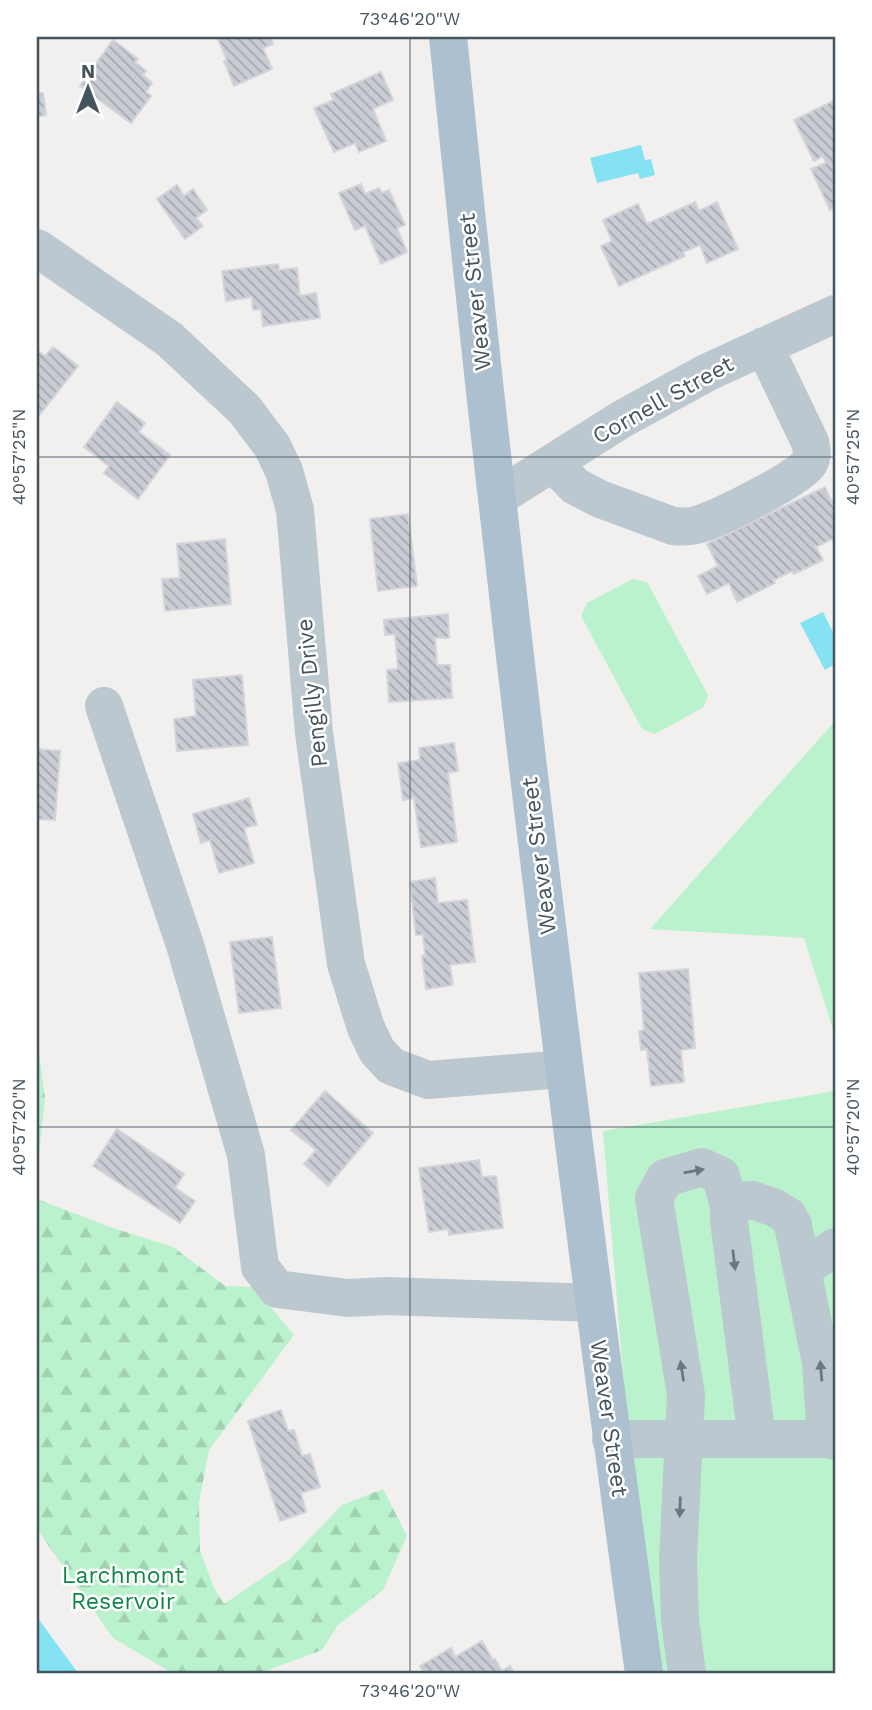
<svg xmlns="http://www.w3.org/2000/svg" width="872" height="1710" font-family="'Work Sans',sans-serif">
	<defs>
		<pattern id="forest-firs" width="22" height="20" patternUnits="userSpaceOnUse" patternTransform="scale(1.75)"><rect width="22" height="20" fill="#baf2cd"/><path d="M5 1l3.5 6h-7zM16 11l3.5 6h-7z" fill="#a1d1b2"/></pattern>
		<pattern id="building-back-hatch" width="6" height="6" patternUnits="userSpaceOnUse" patternTransform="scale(1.75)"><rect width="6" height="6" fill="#c9ccd2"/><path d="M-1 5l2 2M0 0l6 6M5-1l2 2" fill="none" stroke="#a5a8ae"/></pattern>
	</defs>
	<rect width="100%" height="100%" fill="#f2efef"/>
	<path fill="#baf2cd" d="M633,579L647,582L708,695L704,707L655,734L642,729L581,616L587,603Z
		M835,721V1036L804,938L650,929Z
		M835,1091V1673H660L634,1507L603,1131Z"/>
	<path fill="url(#forest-firs)" d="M37,1036L45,1098L37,1171Z
		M37,1199L110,1227L173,1247L225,1286L254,1287L294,1335L209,1450L199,1502L200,1551L214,1588L224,1604L290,1559L342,1505L383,1489L407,1536L383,1590L338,1625L322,1650L260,1673H172L113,1638L37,1529Z"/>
	<path fill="#84e2f3" d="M641,145L645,160L651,159L655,175L640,179L638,173L597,183L590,158Z
		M823,612L835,636V664L825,670L800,623Z
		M37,1617L78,1673H37Z"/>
	<path fill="url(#building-back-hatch)" stroke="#d3d5db" stroke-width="2" d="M217,37H270L273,44L263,48L272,69L234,86L224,61L227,60Z
		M113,40L138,59L135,62L146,71L143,75L152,83L146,92L151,96L131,123L80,86Z
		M381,72L393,100L373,109L386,141L359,152L355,143L334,152L314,108L334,100L331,94Z
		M37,93H43L46,115L37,117Z
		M835,100V207L830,210L811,169L826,163L823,156L814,161L794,120Z
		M361,184L365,194L379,188L382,193L389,190L405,225L397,228L407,252L381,264L365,226L355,230L339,193Z
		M177,185L184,196L193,189L207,210L196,218L203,226L185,239L157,199Z
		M695,202L699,211L717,202L738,249L707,263L700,245L683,252L685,256L619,286L601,246L612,241L603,220L638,204L647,224Z
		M278,264L279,270L297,268L300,296L316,293L320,318L263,326L261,309L253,310L252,297L226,301L222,271Z
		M53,347L78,366L37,418V350L45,356Z
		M117,402L145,423L139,432L170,455L138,499L104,473L109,466L84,447Z
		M825,487L835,509V545L832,539L816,547L823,560L794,574L792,571L774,580L775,583L737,602L729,583L707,594L698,576L718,566L707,544Z
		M408,514L417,586L378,591L370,519Z
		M225,539L231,604L165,611L162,579L180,578L177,544Z
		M448,614L449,638H435L437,665H450L452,698L389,702L387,670L398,669L395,634L385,635L384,620Z
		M242,675L248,745L177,751L174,719L196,716L193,680Z
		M454,743L458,771L448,773L457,842L421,847L414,798L403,800L398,763L420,760L419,748Z
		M37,749L60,751L55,820L37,819Z
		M249,798L257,825L244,828L254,863L219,873L210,840L201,843L193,814Z
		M435,878L438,903L467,900L475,962L450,965L453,985L426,989L422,956H425L423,935H416L410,882Z
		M272,937L281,1008L239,1013L230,942Z
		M688,969L695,1048L681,1050L684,1082L651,1086L647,1049L641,1050L639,1031L644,1030L639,973Z
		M325,1091L373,1133L328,1186L304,1164L316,1150L291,1130Z
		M117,1129L184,1174L175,1188L195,1201L180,1223L93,1166Z
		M479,1160L482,1177L496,1176L503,1228L449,1235L448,1229L429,1232L419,1168Z
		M281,1410L288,1431L294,1430L302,1456L310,1454L320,1487L301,1493L306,1512L280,1521L248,1421Z
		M482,1641L493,1660L495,1659L502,1671L510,1666L514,1673H424L420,1666L451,1648L455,1657Z"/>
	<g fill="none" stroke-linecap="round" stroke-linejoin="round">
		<path stroke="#bcc8cf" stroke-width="38" d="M37,248L169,339L244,409L272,446L284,471L295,510L314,733L346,964L366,1028L377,1051L391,1066L428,1080L564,1069
			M553,463L575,486L600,499L673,526C683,527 691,527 700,524C721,517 799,479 809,463C813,456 812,449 810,442L764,346
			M497,498L622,419L708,372L835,314
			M104,706L185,945L246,1155L260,1267L277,1289L348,1298L387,1296L594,1303
			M802,1270L835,1247
			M611,1439H826L835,1441
			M757,1439L729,1221V1207L737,1201L752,1200L775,1208L788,1216L793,1225L821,1363L826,1439
			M687,1673L680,1620L678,1559L686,1395L654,1198L665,1178L702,1167L721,1176L729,1207"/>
		<path stroke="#adc0d0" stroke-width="38" d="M448,37C464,191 479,344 497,498C541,890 590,1282 644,1673"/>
	</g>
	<defs><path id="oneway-solid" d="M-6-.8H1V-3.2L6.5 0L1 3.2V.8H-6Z" transform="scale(1.75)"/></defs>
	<g fill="#697780">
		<use href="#oneway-solid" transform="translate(694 1171) rotate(-10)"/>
		<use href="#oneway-solid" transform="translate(734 1260) rotate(83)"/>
		<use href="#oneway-solid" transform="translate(682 1371) rotate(-99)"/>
		<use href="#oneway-solid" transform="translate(821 1371) rotate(-95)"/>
		<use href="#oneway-solid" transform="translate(680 1507) rotate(92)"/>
	</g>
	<path fill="none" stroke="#46545e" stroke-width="2" stroke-opacity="0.45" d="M410,37V1673M37,457H835M37,1127H835"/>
	<g text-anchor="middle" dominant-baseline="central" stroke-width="5" stroke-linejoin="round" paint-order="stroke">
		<g font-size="23" fill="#46545e" stroke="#fff">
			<text transform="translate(475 292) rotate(-96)">Weaver Street</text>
			<text transform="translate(663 400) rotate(-29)">Cornell Street</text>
			<text transform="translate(312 693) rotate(-96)">Pengilly Drive</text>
			<text transform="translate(539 856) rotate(-97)">Weaver Street</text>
			<text transform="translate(609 1418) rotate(82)">Weaver Street</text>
		</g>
		<g font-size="23" fill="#108644" stroke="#fff">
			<text x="123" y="1575">Larchmont<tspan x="123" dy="26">Reservoir</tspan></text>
		</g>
	</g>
	<rect width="872" height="1710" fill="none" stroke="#ffffff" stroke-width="77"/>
	<g transform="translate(88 88)" stroke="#ffffff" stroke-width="5" paint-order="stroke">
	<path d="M0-5L12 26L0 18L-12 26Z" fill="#46545e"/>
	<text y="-10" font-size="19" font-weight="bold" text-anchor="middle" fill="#46545e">N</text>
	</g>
	<rect x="38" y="38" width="796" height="1634" fill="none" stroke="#46545e" stroke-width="2.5"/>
	<g font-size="18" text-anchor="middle" fill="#46545e">
		<text x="410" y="25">73°46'20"W</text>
		<text transform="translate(19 457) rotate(-90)" y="6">40°57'25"N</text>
		<text transform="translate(853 457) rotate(-90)" y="6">40°57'25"N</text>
		<text transform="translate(19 1127) rotate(-90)" y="6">40°57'20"N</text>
		<text transform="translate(853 1127) rotate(-90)" y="6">40°57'20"N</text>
		<text x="410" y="1697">73°46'20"W</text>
	</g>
</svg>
